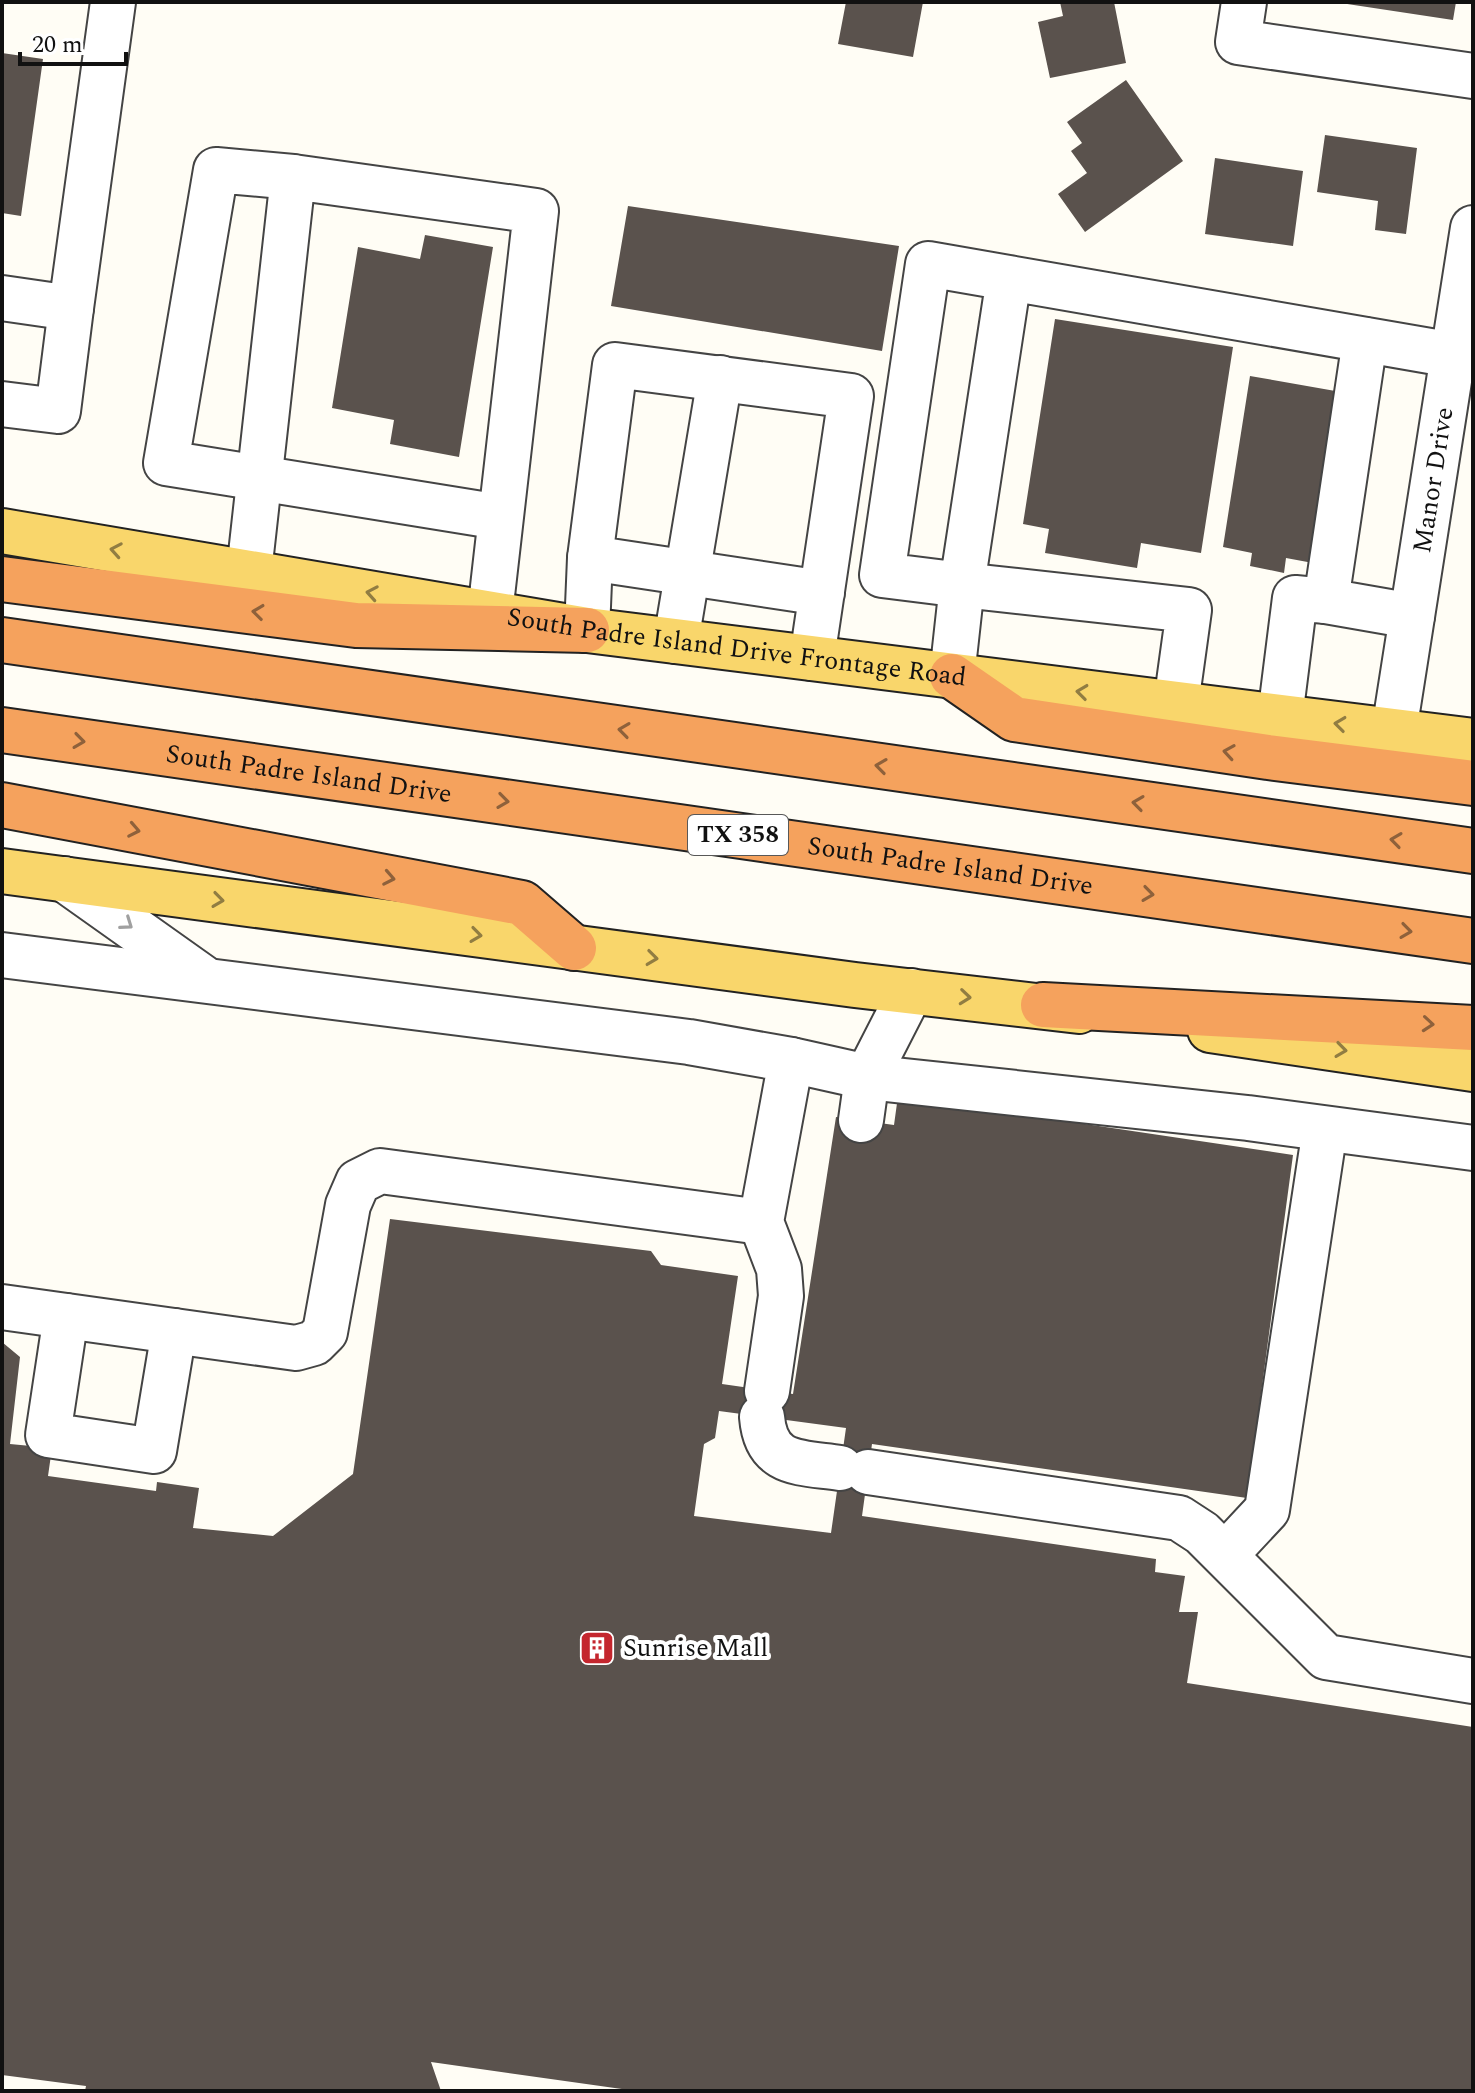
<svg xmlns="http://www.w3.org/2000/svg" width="1475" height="2093" font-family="Spectral,serif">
	<rect width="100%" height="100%" fill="#fffdf5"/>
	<path fill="#5a524d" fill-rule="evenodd" d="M846,2H923L913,57L838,44Z
		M1060,2H1114L1126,63L1050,78L1038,22L1063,16Z
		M1334,2H1456L1453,20Z
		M2,53L43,59L21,216L2,213Z
		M1126,80L1183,161L1085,232L1058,194L1087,173L1071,151L1082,143L1067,122Z
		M1325,135L1417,148L1406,234L1375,230L1378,201L1317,192Z
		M1215,158L1303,171L1293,246L1205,234Z
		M628,206L899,246L882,351L611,306Z
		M425,235L493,247L459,457L390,444L394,420L332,408L358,247L420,259Z
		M1055,319L1233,347L1201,553L1141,543L1137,568L1045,553L1049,529L1023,524Z
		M1250,376L1341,392L1313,563L1286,558L1284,573L1250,566L1252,553L1223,547Z
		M898,1096L1293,1155L1247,1498L872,1444L862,1516L1156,1559L1155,1572L1185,1576L1179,1612H1198L1187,1683L1473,1727V2091H636L431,2062L441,2091H85L86,2086L2,2075V1342L20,1357L10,1444L52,1448L48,1476L156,1491L157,1482L199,1488L193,1528L273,1536L353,1474L390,1219L651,1251L661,1265L738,1276L722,1384L793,1394L836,1117L894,1125ZM719,1411L846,1428L831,1533L694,1516L704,1444L715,1438Z"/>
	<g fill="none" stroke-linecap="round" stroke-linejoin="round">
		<g stroke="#444" stroke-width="48">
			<g id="minor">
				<path d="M1244,2L1238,42L1473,76"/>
				<path d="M293,177L216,170L166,463L500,517"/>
				<path d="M1009,278L962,585L882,575L928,264L1453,355"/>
				<path d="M2,298L71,308L113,2"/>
				<path d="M1365,340L1326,601L1412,616"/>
				<path d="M2,404L58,411L71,308"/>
				<path d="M249,572L293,177L536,211L490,613"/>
				<path d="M587,630L590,558"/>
				<path d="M676,641L720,378"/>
				<path d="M812,658L851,396L615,365L590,558L822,593"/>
				<path d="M952,676L962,585L1189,610L1176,704"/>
				<path d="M1280,717L1295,598L1326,601"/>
				<path id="s1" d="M1394,731L1473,228"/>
				<path d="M64,879L202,977"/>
				<path d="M2,955L689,1042L791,1060L761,1222L779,1269L781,1296L767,1391"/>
				<path d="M791,1060L867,1077L1248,1118L1473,1148"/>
				<path d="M861,1120L867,1077L911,991"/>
				<path d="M2,1307L296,1348L314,1343L325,1332L348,1205L358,1182L380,1171L761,1222"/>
				<path d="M66,1316L48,1435L154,1451L174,1331"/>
				<path d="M762,1417C766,1466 799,1462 840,1468"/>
				<path d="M868,1472L1179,1518L1202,1533L1326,1657L1473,1681"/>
				<path d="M1225,1555L1267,1510L1325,1129"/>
			</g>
		</g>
		<g stroke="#222" stroke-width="48">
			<g id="major">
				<path id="s2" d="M2,531L587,630L1473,741"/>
				<path d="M2,871L855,985L1079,1011"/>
				<path d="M1210,1030L1473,1069"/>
			</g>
		</g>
		<g stroke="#222" stroke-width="48">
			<g id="highway">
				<path d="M2,579L356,625L587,630"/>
				<path d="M2,640L1473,851"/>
				<path d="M952,676L1014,719L1268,757L1473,783"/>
				<path id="s3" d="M2,730L1473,941"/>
				<path d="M2,805L522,903L574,948"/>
				<path d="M1043,1005L1473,1028"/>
			</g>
		</g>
		<use href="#minor" stroke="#fff" stroke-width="44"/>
		<use href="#major" stroke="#f9d66b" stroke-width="44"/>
		<use href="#highway" stroke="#f5a25d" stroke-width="44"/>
	</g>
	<defs><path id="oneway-chevron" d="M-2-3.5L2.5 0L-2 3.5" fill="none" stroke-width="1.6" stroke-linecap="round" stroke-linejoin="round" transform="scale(2)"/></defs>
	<g stroke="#917d42">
		<use href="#oneway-chevron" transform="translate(116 550) rotate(-170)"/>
		<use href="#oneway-chevron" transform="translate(372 593) rotate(-170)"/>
		<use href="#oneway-chevron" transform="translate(1082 692) rotate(-173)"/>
		<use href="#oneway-chevron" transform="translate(1340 724) rotate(-173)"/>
		<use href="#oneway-chevron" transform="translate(218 900) rotate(8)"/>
		<use href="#oneway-chevron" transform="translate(476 935) rotate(8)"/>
		<use href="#oneway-chevron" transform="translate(652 958) rotate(7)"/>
		<use href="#oneway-chevron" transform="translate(965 997) rotate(6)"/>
		<use href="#oneway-chevron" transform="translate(1341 1050) rotate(8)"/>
	</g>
	<g stroke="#8e613b">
		<use href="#oneway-chevron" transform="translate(258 612) rotate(-173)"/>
		<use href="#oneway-chevron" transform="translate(624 730) rotate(-172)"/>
		<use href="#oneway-chevron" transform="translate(79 741) rotate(8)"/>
		<use href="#oneway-chevron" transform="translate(1229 752) rotate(-171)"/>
		<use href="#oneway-chevron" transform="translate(881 766) rotate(-172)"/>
		<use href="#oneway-chevron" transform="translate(503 801) rotate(8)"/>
		<use href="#oneway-chevron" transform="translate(1138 803) rotate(-172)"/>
		<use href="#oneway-chevron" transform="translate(134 830) rotate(11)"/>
		<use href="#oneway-chevron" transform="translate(1396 840) rotate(-172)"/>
		<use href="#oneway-chevron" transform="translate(389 878) rotate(11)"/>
		<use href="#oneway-chevron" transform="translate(1148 894) rotate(8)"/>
		<use href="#oneway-chevron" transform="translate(1406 931) rotate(8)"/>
		<use href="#oneway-chevron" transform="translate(1428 1024) rotate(5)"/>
	</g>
	<use stroke="#a0a0a0" href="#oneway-chevron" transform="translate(127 924) rotate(35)"/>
	<defs>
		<g id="building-square" transform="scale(1.8)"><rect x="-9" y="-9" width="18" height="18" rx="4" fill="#c4262e" stroke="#fff"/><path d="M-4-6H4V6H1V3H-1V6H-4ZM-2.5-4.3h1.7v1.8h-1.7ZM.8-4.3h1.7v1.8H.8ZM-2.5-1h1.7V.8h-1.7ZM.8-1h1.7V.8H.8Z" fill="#fff"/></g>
	</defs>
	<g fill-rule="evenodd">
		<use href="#building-square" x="597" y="1648"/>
	</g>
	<g text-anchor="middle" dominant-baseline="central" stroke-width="8" stroke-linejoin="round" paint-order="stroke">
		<rect fill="#fff" stroke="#585858" stroke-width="2" x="688" y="815" width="100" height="40" rx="6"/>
		<g font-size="24" font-weight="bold" fill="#111">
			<text x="738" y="835">TX 358</text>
		</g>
		<g font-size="26" fill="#111" stroke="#fff">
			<text stroke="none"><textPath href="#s1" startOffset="254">Manor Drive</textPath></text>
			<text stroke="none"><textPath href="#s2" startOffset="744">South Padre Island Drive Frontage Road</textPath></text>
			<text stroke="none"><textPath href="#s3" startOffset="310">South Padre Island Drive</textPath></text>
			<text stroke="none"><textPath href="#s3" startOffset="958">South Padre Island Drive</textPath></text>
		</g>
		<g font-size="26" fill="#111" stroke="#fff" text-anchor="start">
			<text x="623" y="1648">Sunrise Mall</text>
		</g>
	</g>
	<rect width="1475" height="2093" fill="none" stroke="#111111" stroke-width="8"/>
	<path d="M20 52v12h106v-12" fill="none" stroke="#111111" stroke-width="4"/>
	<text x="32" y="52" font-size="24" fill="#111111" stroke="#ffffff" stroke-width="6" paint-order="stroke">20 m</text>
</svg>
